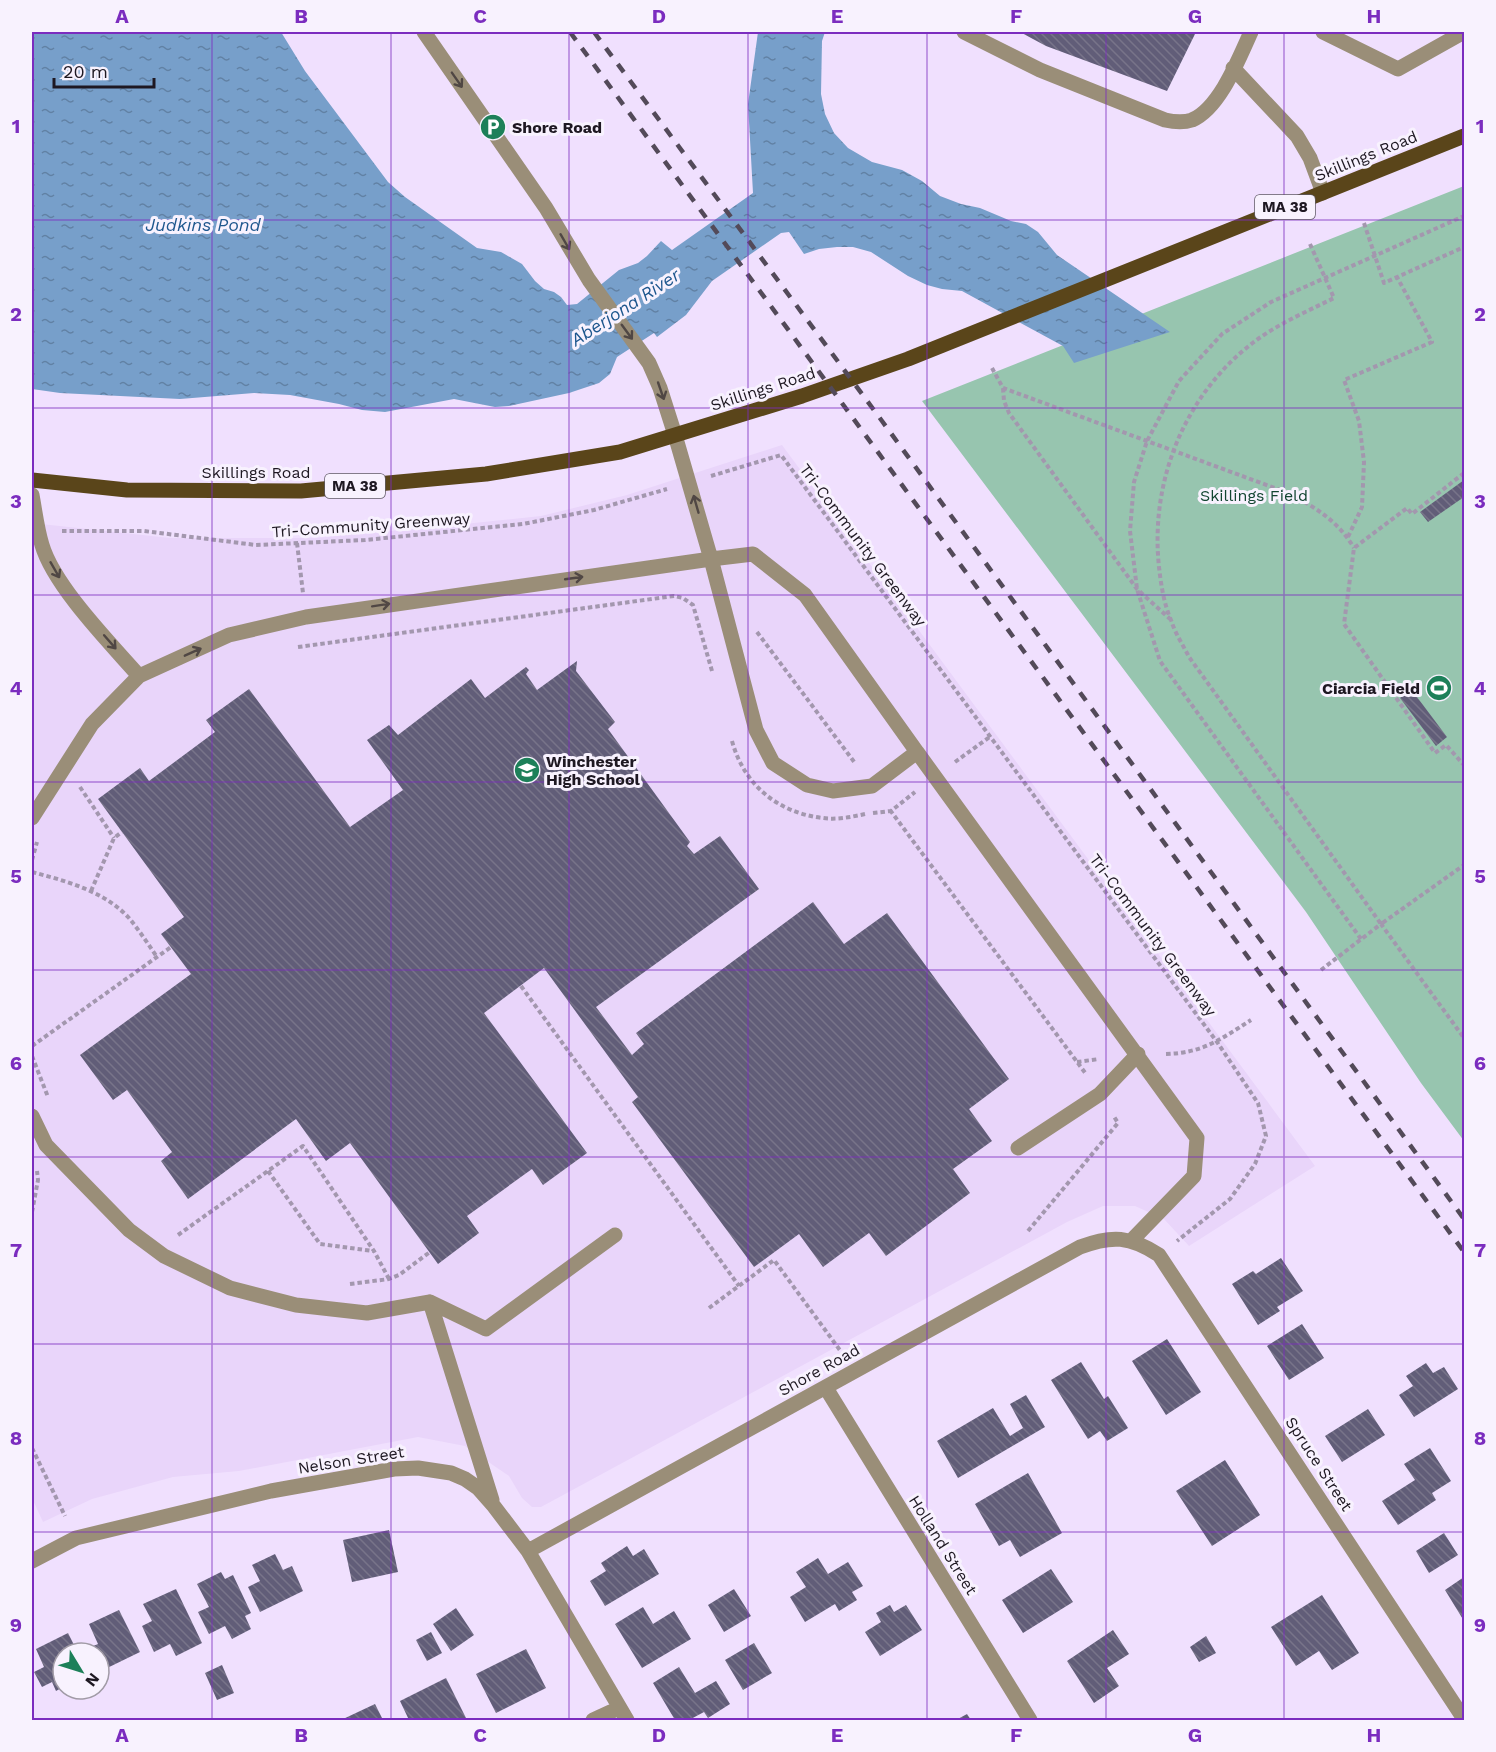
<svg xmlns="http://www.w3.org/2000/svg" width="1496" height="1752" font-family="'Work Sans',sans-serif">
	<defs>
		<pattern id="water-ripples" width="26" height="14" patternUnits="userSpaceOnUse" patternTransform="scale(1.5)"><rect width="26" height="14" fill="#779fca"/><path d="M2 4q2-2 4 0t4 0M15 11q2-2 4 0t4 0" fill="none" stroke="#6181a4"/></pattern>
		<pattern id="building-back-hatch" width="6" height="6" patternUnits="userSpaceOnUse" patternTransform="scale(1.5)"><rect width="6" height="6" fill="#615d78"/><path d="M-1 5l2 2M0 0l6 6M5-1l2 2" fill="none" stroke="#787489"/></pattern>
	</defs>
	<rect width="100%" height="100%" fill="#f0e0fe"/>
	<path fill="#e9d5fa" d="M782,445L1315,1166L1189,1246L1164,1219L1135,1206H1103L1067,1222L541,1507H532L522,1498L509,1476L465,1446L418,1437L239,1471L173,1477L92,1499L43,1522L32,1498V523L170,538H316L445,526L541,516L627,495Z"/>
	<path fill="#97c5af" d="M1464,186V1141L1421,1083L1306,912L922,401Z"/>
	<path fill="url(#water-ripples)" d="M32,32H281L305,71L388,182L405,197L477,248L501,252L522,264L535,281L544,289L554,292L561,297L567,305L577,304L619,270L638,263L647,256L661,241L672,250L753,193L748,104L758,32H825L822,41L821,94L825,114L834,133L848,148L872,162L902,170L922,181L940,196L961,204L980,208L1011,221L1026,224L1038,232L1057,255L1170,332L1074,363L1063,346L962,291L942,289L927,285L908,276L871,252L853,247H837L819,249L804,254L789,232L781,233L712,281L686,315L657,337L654,333L617,357L610,374L599,383L569,393L509,406L495,407L454,399L385,412L362,410L339,404L290,395L254,393L180,399L60,393L32,389Z"/>
	<path fill="url(#building-back-hatch)" d="M1020,32H1196L1167,91L1046,46Z
		M1464,480V497L1428,522L1420,512Z
		M577,661L576,671L615,722L608,729L690,842L687,846L694,854L720,836L759,889L596,1007L632,1055L644,1044L636,1033L813,902L844,944L887,913L1009,1079L969,1109L992,1141L953,1169L970,1193L886,1256L869,1233L823,1267L799,1234L754,1267L632,1102L638,1097L544,968L484,1013L587,1153L543,1185L532,1169L467,1216L479,1233L438,1264L350,1143L326,1161L296,1119L188,1199L161,1161L172,1152L127,1090L113,1100L80,1055L191,974L161,934L184,917L98,799L140,768L149,781L215,732L206,720L249,689L350,827L403,790L367,740L389,725L398,735L471,679L485,698L526,667L529,670L526,674L537,690Z
		M1411,689L1447,737L1436,746L1400,698Z
		M1281,1258L1303,1291L1277,1307L1280,1311L1258,1325L1232,1284L1253,1271L1256,1274Z
		M1302,1324L1324,1358L1289,1380L1267,1346Z
		M1167,1339L1201,1392L1166,1415L1132,1361Z
		M1081,1362L1104,1399L1108,1396L1128,1428L1107,1441L1100,1431L1088,1439L1051,1380Z
		M1426,1363L1433,1373L1444,1367L1458,1389L1414,1417L1399,1395L1413,1386L1406,1376Z
		M1026,1395L1045,1427L958,1478L937,1441L993,1408L1010,1436L1023,1428L1010,1404Z
		M1368,1409L1385,1435L1342,1462L1325,1436Z
		M1430,1448L1451,1481L1432,1493L1436,1500L1398,1525L1382,1501L1415,1480L1404,1464Z
		M1225,1460L1260,1515L1212,1546L1176,1491Z
		M1028,1473L1062,1533L1020,1557L1010,1540L999,1546L975,1504Z
		M389,1530L398,1572L352,1582L343,1540Z
		M1444,1533L1458,1555L1429,1573L1416,1551Z
		M627,1546L633,1556L644,1549L659,1574L605,1606L590,1581L606,1571L601,1563Z
		M275,1554L283,1570L292,1566L303,1591L260,1612L248,1587L260,1581L252,1565Z
		M818,1558L828,1574L848,1562L863,1586L852,1592L857,1600L839,1611L835,1604L805,1622L790,1597L806,1587L796,1572Z
		M1051,1569L1073,1602L1023,1633L1002,1600Z
		M221,1572L225,1579L233,1575L251,1613L245,1616L251,1629L232,1639L225,1626L209,1634L198,1612L209,1607L197,1584Z
		M1464,1577V1621L1445,1590Z
		M176,1589L202,1643L176,1656L170,1644L154,1652L142,1626L152,1621L143,1604Z
		M734,1589L751,1616L724,1632L708,1605Z
		M1322,1595L1359,1653L1332,1670L1319,1651L1296,1666L1271,1627Z
		M890,1605L894,1612L906,1605L922,1630L880,1656L865,1632L881,1622L876,1613Z
		M643,1607L653,1624L674,1611L691,1639L642,1668L615,1624Z
		M456,1608L474,1635L451,1651L433,1624Z
		M119,1610L140,1652L99,1672V1653H88L86,1649L98,1644L89,1624Z
		M1113,1630L1129,1654L1107,1668L1119,1686L1094,1703L1067,1661Z
		M431,1632L442,1653L427,1661L416,1640Z
		M68,1633L78,1653H63V1687L56,1691L52,1682L42,1687L34,1672L44,1667L36,1649Z
		M1206,1636L1216,1653L1199,1662L1190,1647Z
		M754,1643L772,1673L743,1690L725,1660Z
		M526,1649L546,1688L496,1713L476,1674Z
		M222,1665L234,1693L217,1700L205,1673Z
		M679,1667L695,1693L716,1681L730,1704L708,1718L704,1712L689,1720H675L653,1683Z
		M446,1678L467,1720H409L400,1701Z
		M375,1704L383,1720H341Z
		M967,1714L971,1720H956Z"/>
	<g fill="none" stroke-linecap="round" stroke-linejoin="round">
		<path stroke="#a397ae" stroke-width="4" stroke-dasharray="4.5 3" stroke-linecap="butt" d="M1364,223L1384,283L1464,247
			M1310,244L1334,298C1306,312 1275,325 1250,345C1183,398 1150,483 1159,567C1161,585 1164,604 1171,620C1175,633 1183,645 1189,657L1381,924L1464,865
			M992,368L1003,388L1291,494C1317,509 1338,521 1354,548
			M1003,388L1004,401L1009,413L1137,589L1170,619
			M1464,473L1412,514L1407,508L1354,548L1344,624L1435,753L1446,745L1464,765
			M711,476L781,455L1217,1042L1258,1103L1266,1136L1255,1164L1230,1199L1177,1241
			M62,531H144L256,545L365,540L523,524L594,510L667,489
			M1348,537L1362,507L1364,462L1359,421L1344,380L1432,342L1397,277
			M297,543L303,593
			M757,632L855,763
			M298,647L674,596L683,598L693,605L712,671
			M732,741C744,785 778,813 823,818C837,820 851,817 865,814
			M955,762L991,736
			M80,787L114,838
			M890,810L1086,1074
			M873,813L891,811L915,792
			M32,860L37,842
			M32,872C66,881 104,891 129,918C139,930 148,944 157,957
			M91,891L114,838L122,832
			M1361,939L1160,661L1137,589L1130,531L1134,482L1147,441L1179,381L1222,334L1271,302L1464,216
			M1321,970L1381,924L1464,1038
			M521,986L739,1286
			M32,1046L171,947
			M1166,1054C1203,1053 1221,1039 1251,1020
			M32,1056L48,1097
			M1077,1062L1099,1059
			M268,1171L320,1244L373,1251
			M32,1212L38,1180L37,1171
			M1028,1231L1118,1123L1113,1115
			M178,1235L303,1146L374,1251L389,1279
			M350,1284L389,1279L399,1275L430,1252
			M709,1308L774,1260L842,1353
			M32,1448L65,1516"/>
		<path stroke="#9a8e78" stroke-width="15" d="M964,32L1040,70L1165,120C1174,122 1183,123 1192,120C1220,108 1239,58 1251,32
			M1323,32L1398,69L1464,32
			M1233,68L1297,136L1310,158L1323,193
			M32,495C35,511 37,529 42,545C54,586 110,643 139,676
			M753,554L805,595L917,752L872,786L833,791L807,785L773,763L756,730L711,559Z
			M917,752L1197,1138L1194,1176L1132,1240
			M32,818L92,724L139,676L229,635L306,617L711,559L675,435L660,388L649,363L589,280L546,208L424,32
			M32,1116L46,1145L129,1230L164,1256L230,1288L296,1305L367,1313L430,1302L486,1329L615,1235
			M1018,1148L1100,1094L1138,1054
			M430,1302L492,1500
			M826,1388L1030,1720
			M528,1551L1080,1247C1112,1235 1130,1236 1159,1255L1464,1719
			M32,1561L76,1538L271,1491L394,1469L418,1468L451,1473L465,1479L478,1488L493,1505L528,1551L627,1720
			M593,1720L619,1708"/>
		<path stroke="#5a451a" stroke-width="15" d="M32,480L127,490L301,491L486,474L620,452L802,396L908,359L1464,136"/>
		<path stroke="#534a59" stroke-width="4.5" stroke-dasharray="10 10" stroke-linecap="butt" d="M570,32L1464,1252
			M594,32L882,421L1464,1219"/>
	</g>
	<defs><path id="oneway-shaft" d="M-6 0H5M1.5-3L5.5 0L1.5 3" fill="none" stroke-width="1.6" stroke-linecap="round" stroke-linejoin="round" transform="scale(1.5)"/></defs>
	<g stroke="#504744">
		<use href="#oneway-shaft" transform="translate(457 80) rotate(55)"/>
		<use href="#oneway-shaft" transform="translate(565 242) rotate(60)"/>
		<use href="#oneway-shaft" transform="translate(627 332) rotate(54)"/>
		<use href="#oneway-shaft" transform="translate(661 391) rotate(71)"/>
		<use href="#oneway-shaft" transform="translate(696 504) rotate(-106)"/>
		<use href="#oneway-shaft" transform="translate(55 570) rotate(60)"/>
		<use href="#oneway-shaft" transform="translate(574 578) rotate(-8)"/>
		<use href="#oneway-shaft" transform="translate(381 605) rotate(-9)"/>
		<use href="#oneway-shaft" transform="translate(110 642) rotate(49)"/>
		<use href="#oneway-shaft" transform="translate(193 652) rotate(-24)"/>
	</g>
	<path fill="none" stroke="#7b2cbf" stroke-width="1.5" stroke-opacity="0.55" d="M212,32V1720M391,32V1720M569,32V1720M748,32V1720M927,32V1720M1106,32V1720M1284,32V1720M32,220H1464M32,408H1464M32,595H1464M32,782H1464M32,970H1464M32,1157H1464M32,1344H1464M32,1532H1464"/>
	<defs>
		<g id="parking-disc" transform="scale(1.35)"><circle r="9.5" fill="#1d8059" stroke="#f8f2fe"/><path d="M-3.5-5.5H1a3.5 3.5 0 0 1 0 7H-1V5.5H-3.5ZM-1-3.4V-.6H.8a1.4 1.4 0 0 0 0-2.8Z" fill="#fff"/></g>
		<g id="stadium-disc" transform="scale(1.35)"><circle r="9.5" fill="#1d8059" stroke="#f8f2fe"/><path d="M0-5a6.5 5 0 1 0 0 10a6.5 5 0 1 0 0-10ZM-3.5-1.8h7v3.6h-7Z" fill="#fff"/></g>
		<g id="school-disc" transform="scale(1.35)"><circle r="9.5" fill="#1d8059" stroke="#f8f2fe"/><path d="M0-5L7-2L0 1L-7-2ZM-4 1L0 2.5L4 1V4Q0 6-4 4Z" fill="#fff"/></g>
	</defs>
	<g fill-rule="evenodd">
		<use href="#parking-disc" x="493" y="127"/>
		<use href="#stadium-disc" x="1439" y="688"/>
		<use href="#school-disc" x="527" y="770"/>
	</g>
	<g text-anchor="middle" dominant-baseline="central" stroke-width="6" stroke-linejoin="round" paint-order="stroke">
		<g fill="#f8f2fe" stroke="#5f5964" stroke-width="1.5">
			<rect x="1255" y="195" width="60" height="24" rx="4.5"/>
			<rect x="325" y="474" width="60" height="24" rx="4.5"/>
		</g>
		<g font-size="15" font-weight="bold" fill="#1e1822">
			<text x="1285" y="207">MA 38</text>
			<text x="355" y="486">MA 38</text>
		</g>
		<g font-size="16" font-weight="bold" fill="#1e1822" stroke="#f8f2fe" text-anchor="start">
			<text x="512" y="127">Shore Road</text>
			<text x="1420" y="688" text-anchor="end">Ciarcia Field</text>
			<text x="546" y="761">Winchester<tspan x="546" dy="18">High School</tspan></text>
		</g>
		<g font-size="16" fill="#1e1822" stroke="#f8f2fe">
			<text transform="translate(1366 156) rotate(-22)">Skillings Road</text>
			<text transform="translate(763 389) rotate(-18)">Skillings Road</text>
			<text x="256" y="472">Skillings Road</text>
			<text transform="translate(371 525) rotate(-4)">Tri-Community Greenway</text>
			<text transform="translate(863 545) rotate(53)">Tri-Community Greenway</text>
			<text transform="translate(1153 935) rotate(53)">Tri-Community Greenway</text>
			<text transform="translate(819 1370) rotate(-29)">Shore Road</text>
			<text transform="translate(351 1460) rotate(-9)">Nelson Street</text>
			<text transform="translate(1319 1464) rotate(57)">Spruce Street</text>
			<text transform="translate(943 1545) rotate(58)">Holland Street</text>
		</g>
		<g font-size="16" fill="#124531" stroke="#f8f2fe">
			<text x="1254" y="495">Skillings Field</text>
		</g>
		<g font-size="18" font-style="italic" fill="#1e578e" stroke="#f8f2fe">
			<text x="203" y="224">Judkins Pond</text>
			<text transform="translate(625 307) rotate(-33)">Aberjona River</text>
		</g>
	</g>
	<rect width="1496" height="1752" fill="none" stroke="#f8f2fe" stroke-width="66"/>
	<g transform="translate(81 1671) rotate(128)"><circle r="28" fill="#f8f2fe" stroke="#a19ba6" stroke-width="1.5"/>
	<path d="M0-4.5L10 22L0 15L-10 22Z" fill="#1d8059"/>
	<text y="-9" font-size="16" font-weight="bold" text-anchor="middle" fill="#1e1822">N</text>
	</g>
	<path d="M54 78v9h100v-9" fill="none" stroke="#1e1822" stroke-width="3"/>
	<text x="63" y="78" font-size="18" fill="#1e1822" stroke="#f8f2fe" stroke-width="4.5" paint-order="stroke">20 m</text>
	<rect x="33" y="33" width="1430" height="1686" fill="none" stroke="#7b2cbf" stroke-width="2"/>
	<g font-size="20" text-anchor="middle" font-weight="bold" fill="#7b2cbf">
		<text x="122" y="23">A</text>
		<text x="301" y="23">B</text>
		<text x="480" y="23">C</text>
		<text x="659" y="23">D</text>
		<text x="837" y="23">E</text>
		<text x="1016" y="23">F</text>
		<text x="1195" y="23">G</text>
		<text x="1374" y="23">H</text>
		<text x="16" y="133">1</text>
		<text x="1480" y="133">1</text>
		<text x="16" y="321">2</text>
		<text x="1480" y="321">2</text>
		<text x="16" y="508">3</text>
		<text x="1480" y="508">3</text>
		<text x="16" y="695">4</text>
		<text x="1480" y="695">4</text>
		<text x="16" y="883">5</text>
		<text x="1480" y="883">5</text>
		<text x="16" y="1070">6</text>
		<text x="1480" y="1070">6</text>
		<text x="16" y="1257">7</text>
		<text x="1480" y="1257">7</text>
		<text x="16" y="1445">8</text>
		<text x="1480" y="1445">8</text>
		<text x="16" y="1632">9</text>
		<text x="1480" y="1632">9</text>
		<text x="122" y="1742">A</text>
		<text x="301" y="1742">B</text>
		<text x="480" y="1742">C</text>
		<text x="659" y="1742">D</text>
		<text x="837" y="1742">E</text>
		<text x="1016" y="1742">F</text>
		<text x="1195" y="1742">G</text>
		<text x="1374" y="1742">H</text>
	</g>
</svg>
